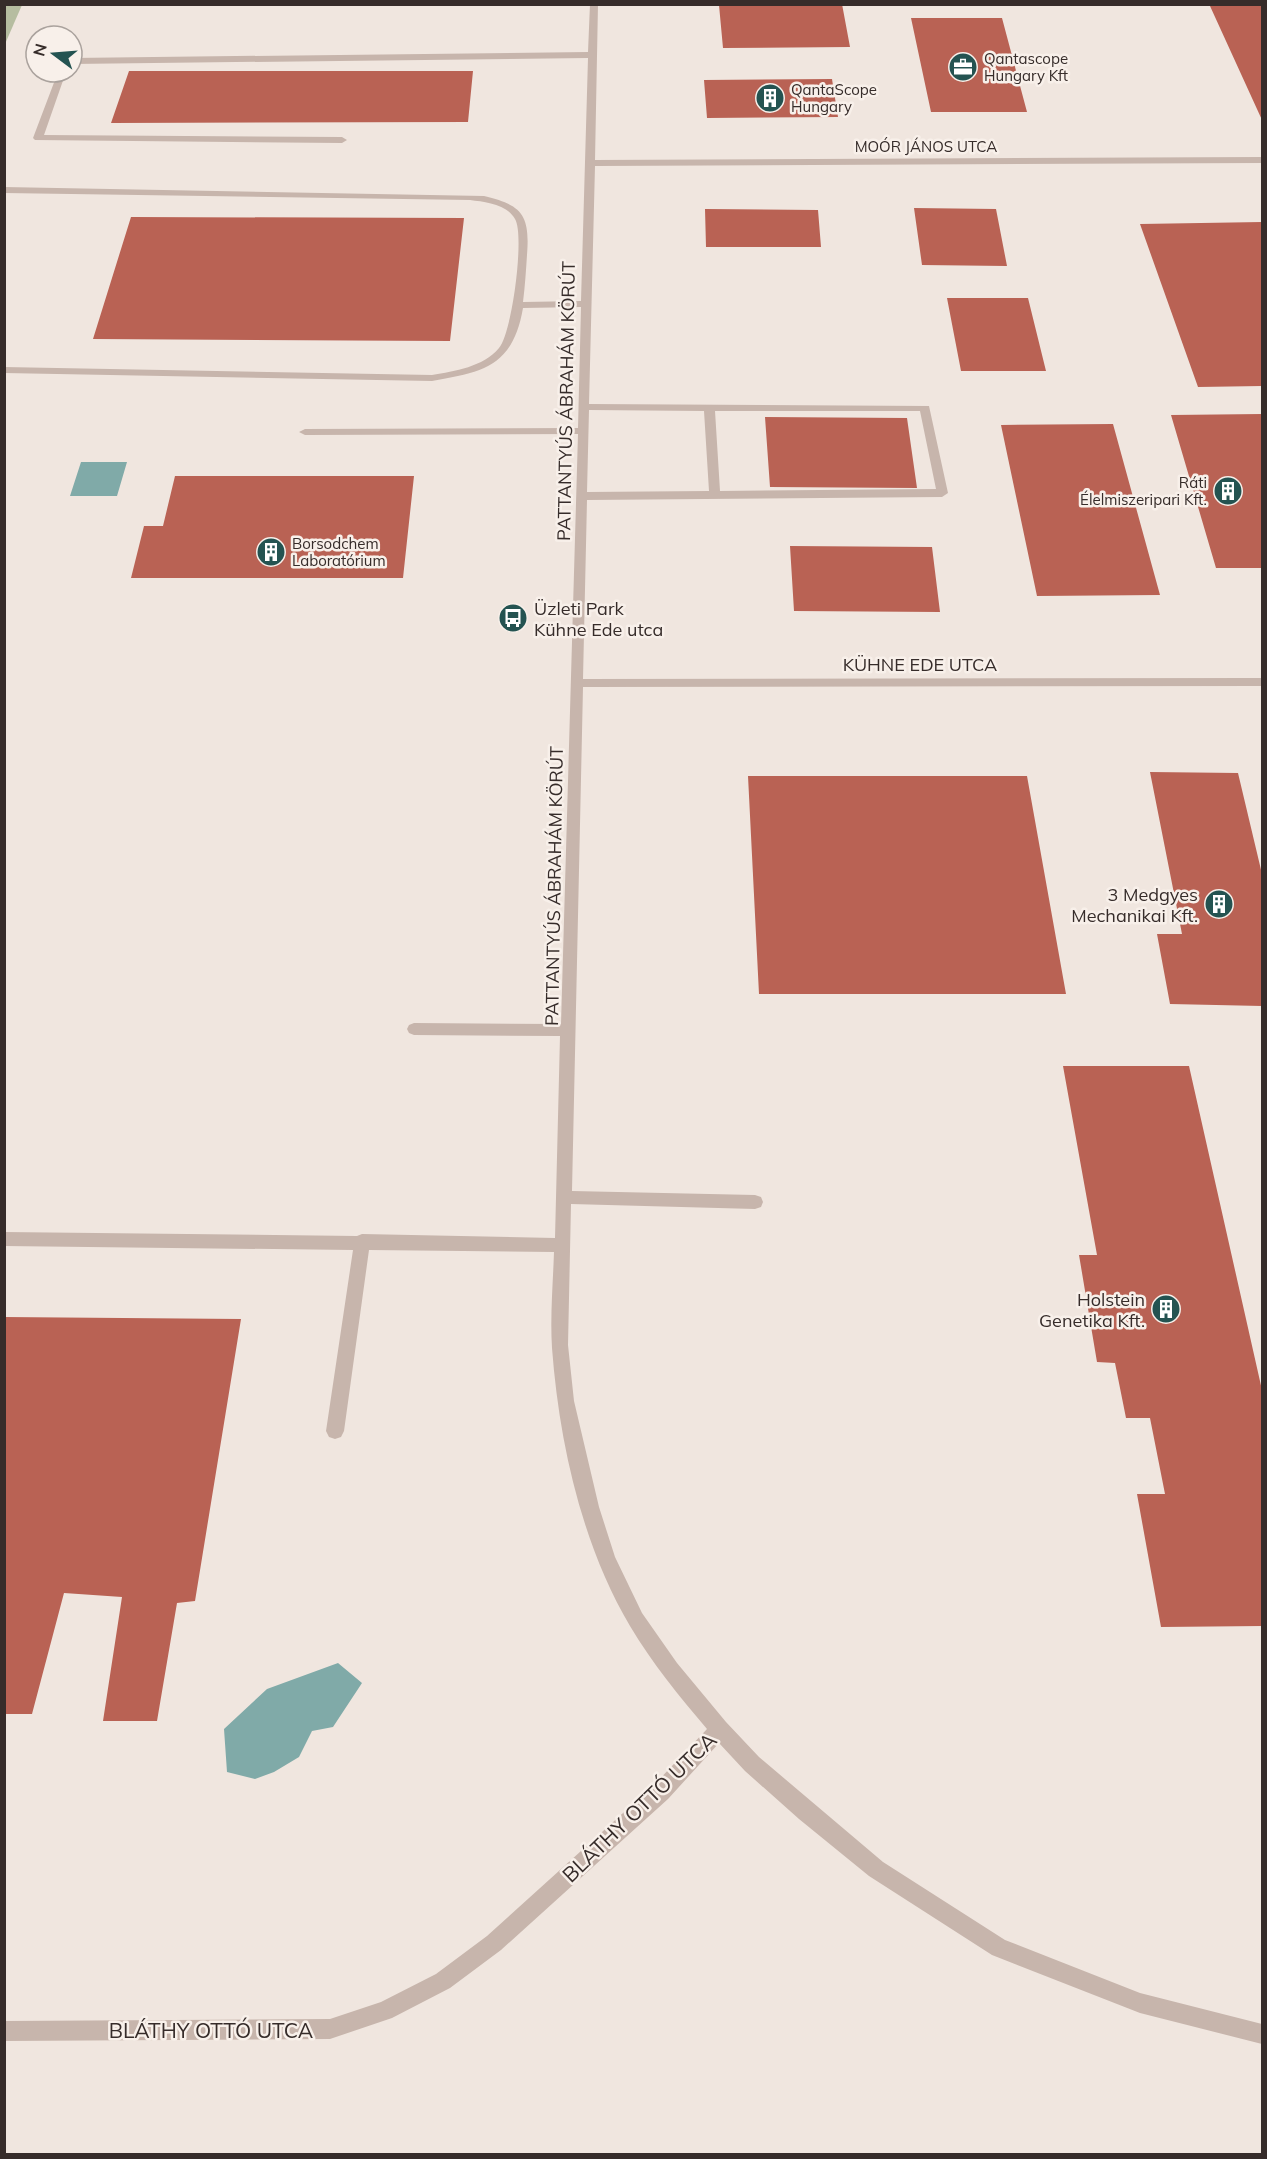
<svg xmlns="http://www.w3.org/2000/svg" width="1267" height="2159" font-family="Mulish,sans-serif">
	<rect width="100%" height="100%" fill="#f0e6df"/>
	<path fill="#b6bda0" d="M5,4L22,5L5,44L4,5Z"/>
	<path fill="#80aaa8" d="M81,462H127L117,496H70Z
		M338,1663L362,1683L333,1727L312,1731L299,1757L274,1772L255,1779L227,1772L224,1729L267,1689Z"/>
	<path fill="#b96254" d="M773,4H842L850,47L723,48L719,5Z
		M1262,5V120L1210,6Z
		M911,18H1002L1027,112H931Z
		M129,71H473L468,122L111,123Z
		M832,79L838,117L707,118L704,80Z
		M914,208L996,209L1007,266L922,265Z
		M705,209L818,210L821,247H706Z
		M131,217L464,218L450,341L93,339Z
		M1262,222V386L1198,387L1140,224Z
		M947,298H1028L1046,371H961Z
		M1262,414V568H1216L1171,415Z
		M765,417L907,418L917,488L770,487Z
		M1113,424L1160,595L1037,596L1001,425Z
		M175,476H414L403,578H131L144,526H163Z
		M790,546L932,547L940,612L794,611Z
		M1150,772L1238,773L1262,874V1006L1170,1004L1157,934H1182Z
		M748,776H1027L1066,994H759Z
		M1063,1066H1189L1262,1390V1626L1161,1627L1137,1494H1165L1150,1418H1126L1115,1363L1097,1362L1079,1255H1097Z
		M4,1317L241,1319L195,1601L177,1603L157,1721H103L122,1597L64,1593L32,1714H4Z"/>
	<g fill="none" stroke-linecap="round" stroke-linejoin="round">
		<path fill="#c7b5ac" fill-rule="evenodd" d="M590,4H598L595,160L1262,157V163L595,166L589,404L929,406L948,493L942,497L587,500L583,679L1262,678V686L583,687L572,1191L755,1195L761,1197L763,1202L761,1207L755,1209L571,1204L568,1345L574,1401L599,1507L615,1557L642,1613L677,1663L726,1722L759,1757L883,1862L1005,1940L1140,1993L1262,2024V2044L1140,2013L992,1955L869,1876L799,1819L745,1771L719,1743L668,1799L501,1950L450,1988L392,2018L330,2039L4,2041V2021L330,2019L381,2002L436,1974L487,1936L654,1785L707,1729C679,1696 652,1663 630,1626C582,1545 559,1442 552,1348C550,1316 553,1283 554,1252L369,1250L344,1431L341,1437L335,1439L329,1437L326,1431L353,1250L4,1246V1232L357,1236L362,1234L555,1238L560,1036L414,1035L409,1033L407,1029L409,1025L414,1023L561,1024L578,434L305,435L299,432L305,429L578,428L581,307L523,308C513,366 484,372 432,381L4,373V367L432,375C455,371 483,367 499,348C512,333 525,235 515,219C507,204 485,202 470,200L4,193V187L484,196C523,205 530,216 527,255C526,270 525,286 523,302L581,301L588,58L72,64V58L588,52ZM589,410L704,411L709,491L587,492ZM715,411H920L936,489L720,491Z
			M58,72H66L44,135L342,137L347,140L342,143L35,140L33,138Z"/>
	</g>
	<defs>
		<g id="office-disc" transform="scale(1.5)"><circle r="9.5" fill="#245351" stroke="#f8f0ea"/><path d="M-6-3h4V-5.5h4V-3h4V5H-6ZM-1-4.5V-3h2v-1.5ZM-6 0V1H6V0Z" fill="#fff"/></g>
		<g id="building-disc" transform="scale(1.5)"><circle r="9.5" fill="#245351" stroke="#f8f0ea"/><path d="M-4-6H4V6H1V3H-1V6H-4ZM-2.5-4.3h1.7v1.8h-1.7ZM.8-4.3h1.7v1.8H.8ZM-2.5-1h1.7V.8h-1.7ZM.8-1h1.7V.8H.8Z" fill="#fff"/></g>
		<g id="bus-disc" transform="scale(1.5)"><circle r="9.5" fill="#245351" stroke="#f8f0ea"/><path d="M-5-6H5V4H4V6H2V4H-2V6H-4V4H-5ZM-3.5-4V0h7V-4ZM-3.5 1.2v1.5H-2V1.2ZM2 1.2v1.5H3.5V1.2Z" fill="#fff"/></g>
	</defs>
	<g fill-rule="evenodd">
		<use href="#office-disc" x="963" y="67"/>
		<use href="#building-disc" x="770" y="98"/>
		<use href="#building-disc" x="1228" y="491"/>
		<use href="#building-disc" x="271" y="552"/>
		<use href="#bus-disc" x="513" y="618"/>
		<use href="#building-disc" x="1219" y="904"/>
		<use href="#building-disc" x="1166" y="1309"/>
	</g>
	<g text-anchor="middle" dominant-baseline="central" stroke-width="5" stroke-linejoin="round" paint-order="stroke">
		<g font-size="15" fill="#362c2a" stroke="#f8f0ea" text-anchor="start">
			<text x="984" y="58">Qantascope<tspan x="984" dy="17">Hungary Kft</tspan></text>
			<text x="791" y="89">QantaScope<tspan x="791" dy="17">Hungary</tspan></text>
			<text x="1207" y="482" text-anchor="end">Ráti<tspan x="1207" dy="17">Élelmiszeripari Kft.</tspan></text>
			<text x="292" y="543">Borsodchem<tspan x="292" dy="17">Laboratórium</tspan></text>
		</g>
		<g font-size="15" fill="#362c2a" stroke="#f8f0ea">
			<text x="926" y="146">MOÓR JÁNOS UTCA</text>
		</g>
		<g font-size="18" fill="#362c2a" stroke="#f8f0ea">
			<text transform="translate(566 401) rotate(-89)">PATTANTYÚS ÁBRAHÁM KÖRÚT</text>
			<text x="920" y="664">KÜHNE EDE UTCA</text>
			<text transform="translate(554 886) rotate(-89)">PATTANTYÚS ÁBRAHÁM KÖRÚT</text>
		</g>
		<g font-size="18" fill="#362c2a" stroke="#f8f0ea" text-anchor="end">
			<text x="534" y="608" text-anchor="start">Üzleti Park<tspan x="534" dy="21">Kühne Ede utca</tspan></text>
			<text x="1198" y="894">3 Medgyes<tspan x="1198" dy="21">Mechanikai Kft.</tspan></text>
			<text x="1145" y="1299">Holstein<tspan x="1145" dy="21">Genetika Kft.</tspan></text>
		</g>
		<g font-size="21" fill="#362c2a" stroke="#f8f0ea">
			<text transform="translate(639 1807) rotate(-44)">BLÁTHY OTTÓ UTCA</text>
			<text x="211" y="2030">BLÁTHY OTTÓ UTCA</text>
		</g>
	</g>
	<rect width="1267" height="2159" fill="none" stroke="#362c2a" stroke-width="12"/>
	<g transform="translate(54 54) rotate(286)"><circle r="28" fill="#f8f0ea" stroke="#aaa29d" stroke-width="1.5"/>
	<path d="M0-4.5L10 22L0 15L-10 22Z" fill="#245351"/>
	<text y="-9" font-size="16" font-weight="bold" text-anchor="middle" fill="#362c2a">N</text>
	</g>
</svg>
